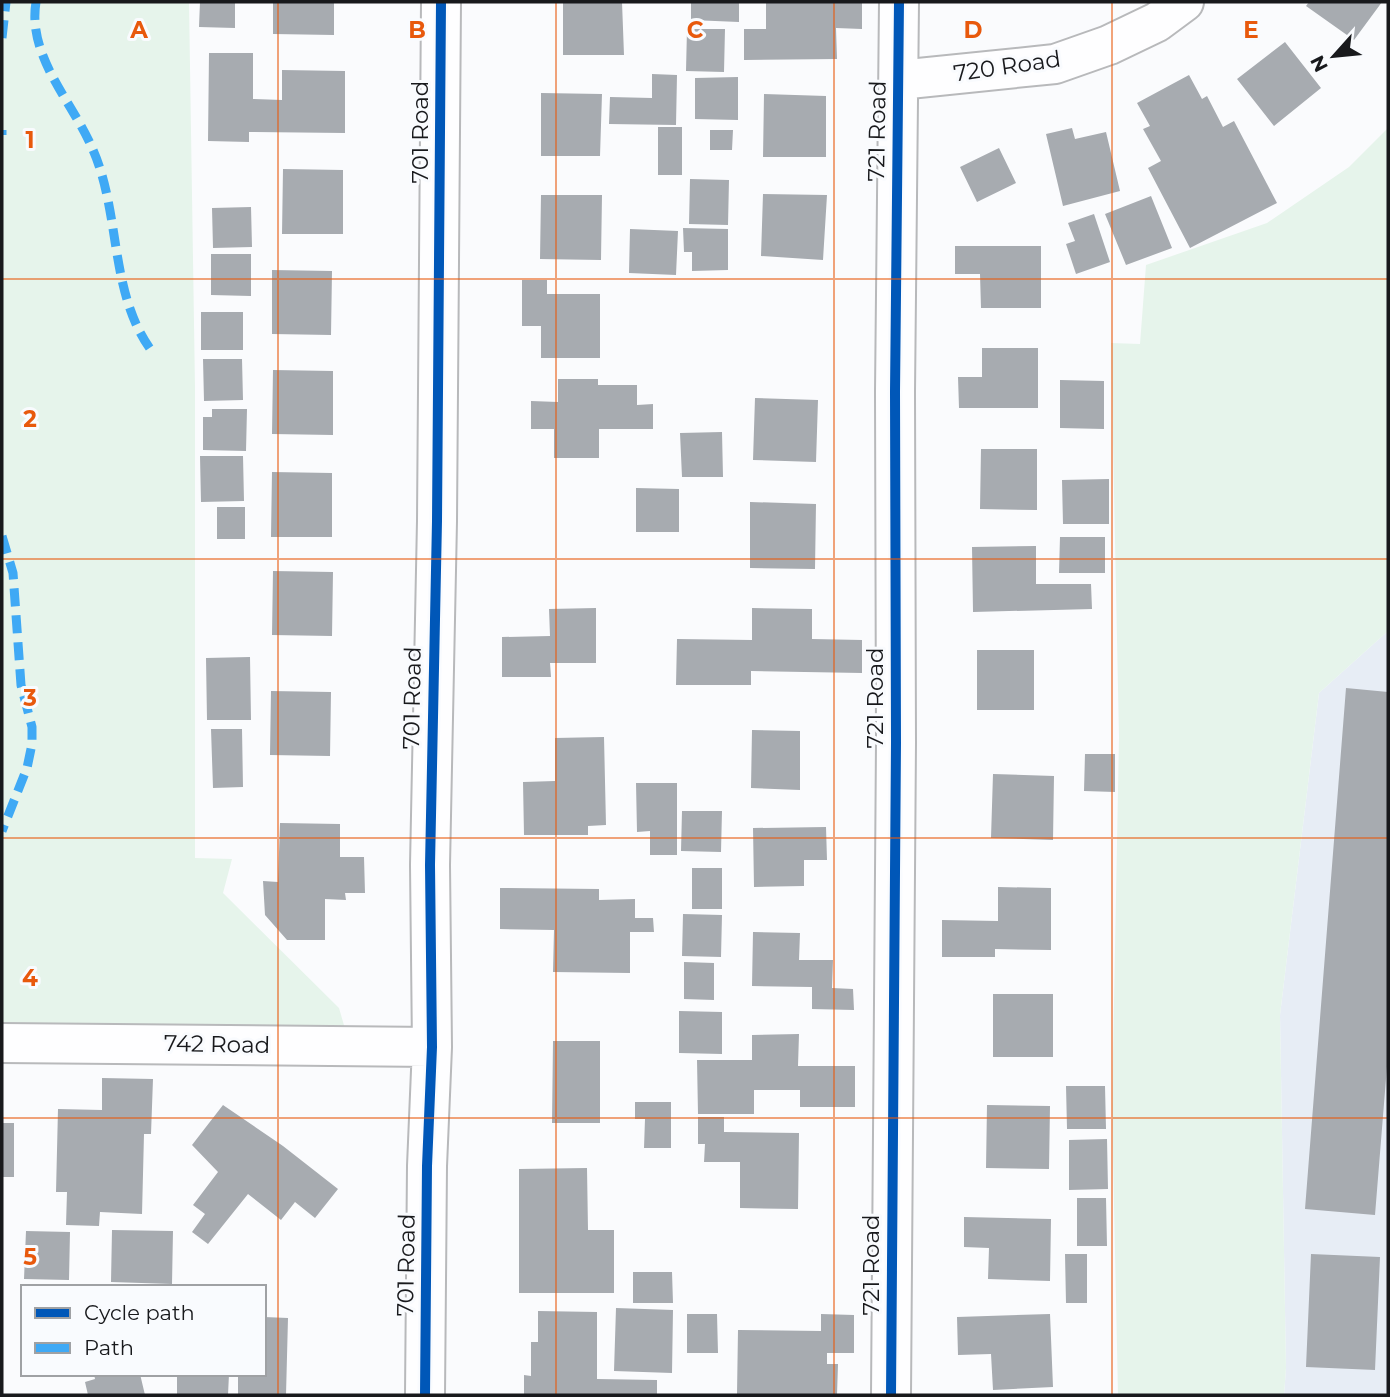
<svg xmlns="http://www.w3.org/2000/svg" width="1390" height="1397" font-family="Montserrat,sans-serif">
	<rect width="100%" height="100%" fill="#fafbfd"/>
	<path fill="#e7edf5" d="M1388,631V1395H1284L1286,1368L1280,1015L1319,693Z"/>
	<path fill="#e6f4eb" d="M2,2H189L195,387V858L232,859L223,893L339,1008L350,1046L2,1045Z
		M1388,128V631L1319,693L1280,1015L1286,1368L1284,1395H1118L1112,1108L1119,737L1111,343L1140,344L1146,265L1267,223L1349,167Z"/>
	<path fill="#a7abb0" d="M200,2H235V28L199,27Z
		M273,2H334V35L273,34Z
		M563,2H622L624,55H563Z
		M691,2H739V22L691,20Z
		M766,2H862V29L836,28L837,59L744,60V29H766Z
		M1309,2H1382L1354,40L1306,6Z
		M687,29H725L724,72L686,71Z
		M1285,42L1321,88L1274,126L1237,79Z
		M209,53H253V99L282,100V70L345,71V133L249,132V142L208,141Z
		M652,74L677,75L676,125L609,124L610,97L652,98Z
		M1189,75L1202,99L1207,96L1223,127L1234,121L1277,203L1190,248L1148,168L1161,161L1143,129L1150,126L1137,103Z
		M738,77V120L695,119V78Z
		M541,93L602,94L600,156H541Z
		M764,94L826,96V157H763Z
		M658,127H682V175H658Z
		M1072,128L1075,139L1106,132L1120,191L1063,206L1046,134Z
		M710,130H733L732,150H710Z
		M999,148L1016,183L977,202L960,167Z
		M283,169L343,170V234H282Z
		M690,179L729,180L728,225L689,224Z
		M763,194L827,195L823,260L761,256Z
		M541,195H602L601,260L540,259Z
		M1151,196L1172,248L1126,265L1105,214Z
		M251,207L252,247L213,248L212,208Z
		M1094,214L1110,262L1076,274L1066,244L1075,241L1068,223Z
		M683,228L728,229V270L692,271V252H684Z
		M630,229L678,231L676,275L629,273Z
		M955,246H1041V308H981L980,274H955Z
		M211,254H251V296L211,295Z
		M272,270L332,271L331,335L272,334Z
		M522,280H547V294H600V358H541V326H522Z
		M201,312H243V350H201Z
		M982,348H1038V408H959L958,377H982Z
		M203,359H242L243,400L204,401Z
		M273,370L333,371V435L272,434Z
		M558,379H598V385H637V405L653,404V429H599V458H554V429H531V401L558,402Z
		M1060,380L1104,381V429L1060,428Z
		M755,398L818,400L816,462L753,460Z
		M212,409H247L246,451L203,450V417H212Z
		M722,432L723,477H682L680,433Z
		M981,449H1037V510L980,509Z
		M200,456H243L244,501L201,502Z
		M272,472L332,473V537H271Z
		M1109,479V524H1063L1062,480Z
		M636,488L679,489V532H636Z
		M750,502L816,504L815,569L750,568Z
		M217,507H245V539H217Z
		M1060,537H1105V573H1059Z
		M1036,546V584H1091L1092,609L973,612L972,547Z
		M273,571L333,572L332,636L272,635Z
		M596,608V663H550L551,677H502V637L550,636L549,609Z
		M752,608L812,609V639L862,640V673L751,671V685H676L677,639L752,640Z
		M977,650H1034V710H977Z
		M250,657L251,720H207L206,658Z
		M1346,688L1388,692V1054L1375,1215L1305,1209Z
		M271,691L331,692L330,756L270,755Z
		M211,729H242L243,787L213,788Z
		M752,730L800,731V790L751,788Z
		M604,737L606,825L588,826V835H524L523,782L555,781V738Z
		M1085,754H1115V792L1084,791Z
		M993,774L1054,776L1053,840L991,838Z
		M636,783H677V855H650V831L637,832Z
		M682,811H722L721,852L681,851Z
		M280,823L340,824V857H364L365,893H345L346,900L325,899V940H287L265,915L263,881L278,882Z
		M826,827L827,860H804V886L754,887L753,828Z
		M692,868H722V909H692Z
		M998,887L1051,888V950L995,949V957H942V920L998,921Z
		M500,888L599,889V900L635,899V918H653L654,932H630V973L553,972L554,930L500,929Z
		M683,914L722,915L721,957L682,956Z
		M753,932L800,933L799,960H833L832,988L853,989L854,1010L812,1009V987L752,986Z
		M684,962L714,963V1000L684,999Z
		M993,994H1053V1057H993Z
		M679,1011L722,1012V1054L679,1053Z
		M799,1034L798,1066H855V1107H800V1090H754V1114H698L697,1060H752V1035Z
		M553,1041H600V1123H552Z
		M102,1078L153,1079L151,1134H144L142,1214L100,1212L99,1226L66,1225L67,1192H56L58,1109L102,1110Z
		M1066,1086H1105L1106,1129H1067Z
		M635,1102H671V1148H644L645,1119H635Z
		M223,1105L283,1146L338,1189L315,1218L295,1202L281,1220L248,1194L208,1244L192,1232L205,1214L193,1205L218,1172L192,1145Z
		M987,1105L1050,1106L1049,1169L986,1168Z
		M698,1117H724V1132L799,1133L798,1209L740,1208V1162H704L705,1144H698Z
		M2,1123H14V1177H2Z
		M1107,1139L1108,1189L1069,1190V1140Z
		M587,1168L588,1230H614V1293H519V1169Z
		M1077,1198H1106L1107,1246H1077Z
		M964,1217L1051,1219L1050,1281L988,1279L989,1248L964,1247Z
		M112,1230L173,1231L172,1284L111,1282Z
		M26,1231L70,1232L69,1280L24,1279Z
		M1065,1254H1087V1303H1066Z
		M1311,1254L1380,1257L1375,1370L1306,1367Z
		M633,1272H672L673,1303H633Z
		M616,1308L673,1310L672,1373L614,1371Z
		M538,1311L597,1312V1379L657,1380V1395H524V1375L531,1376V1342H538Z
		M687,1314H717L718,1353H687Z
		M821,1314L854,1315V1353H827V1364H838L837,1395L737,1394L738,1330L821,1331Z
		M1050,1314L1053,1387L993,1390L991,1354L958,1355L957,1317Z
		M264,1317L288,1318L286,1395H238V1374H264Z
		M94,1374H140L145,1395H88L85,1382L95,1379Z
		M177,1374H229L228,1395H177Z"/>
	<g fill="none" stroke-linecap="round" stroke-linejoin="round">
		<g stroke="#b8b9bb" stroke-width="42">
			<path id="street" d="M899,80L1055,64L1109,45L1157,22L1184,2
				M2,1043L432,1047
				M425,1395L427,1166L432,1047L430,865L437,521L441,2
				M891,1395L896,742L895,392L899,2"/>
		</g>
		<use href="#street" stroke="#fefeff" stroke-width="38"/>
		<path stroke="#3fa9f5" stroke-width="9" stroke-dasharray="18 9" stroke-linecap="butt" d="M36,2C27,57 73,102 93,150C121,214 109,292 151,350
			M2,38L6,2
			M2,130V135
			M2,536L13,573L21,685L32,727V744L27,768L2,831"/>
		<g stroke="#f9fbfe" stroke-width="15">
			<path id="cycleway" d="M425,1395L427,1166L432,1047L430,865L437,521L441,2
				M891,1395L896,742L895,392L899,2"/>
		</g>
		<use href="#cycleway" stroke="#0057b8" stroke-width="10"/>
	</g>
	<path fill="none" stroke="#e8590c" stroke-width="2" stroke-opacity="0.55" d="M278,2V1395M556,2V1395M834,2V1395M1112,2V1395M2,279H1388M2,559H1388M2,838H1388M2,1118H1388"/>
	<g text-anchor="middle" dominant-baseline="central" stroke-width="6" stroke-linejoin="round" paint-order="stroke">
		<g font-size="23" fill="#18191c" stroke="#f9fbfe">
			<text transform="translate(1007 66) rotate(-8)">720 Road</text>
			<text transform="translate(877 131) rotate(-89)">721 Road</text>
			<text transform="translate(420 132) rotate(-90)">701 Road</text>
			<text transform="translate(412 698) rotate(-89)">701 Road</text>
			<text transform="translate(875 698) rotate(-90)">721 Road</text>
			<text transform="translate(217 1044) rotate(1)">742 Road</text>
			<text transform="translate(406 1265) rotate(-89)">701 Road</text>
			<text transform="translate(871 1265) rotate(-90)">721 Road</text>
		</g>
	</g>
	<g font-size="23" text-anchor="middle" font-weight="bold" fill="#e8590c" stroke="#f9fbfe" stroke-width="6" stroke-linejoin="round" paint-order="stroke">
		<text x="139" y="38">A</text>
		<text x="417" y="38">B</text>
		<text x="695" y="38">C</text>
		<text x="973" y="38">D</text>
		<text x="1251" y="38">E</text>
		<text x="30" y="148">1</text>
		<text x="30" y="427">2</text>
		<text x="30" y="706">3</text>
		<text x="30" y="986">4</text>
		<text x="30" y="1265">5</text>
	</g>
	<rect width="1390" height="1397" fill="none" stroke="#18191c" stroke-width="7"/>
	<rect x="21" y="1285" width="245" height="91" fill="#f9fbfe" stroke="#9fa1a4" stroke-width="2"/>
	<rect x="35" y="1308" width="35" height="10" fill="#0057b8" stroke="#9fa1a4" stroke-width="2"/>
	<text x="84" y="1320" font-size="21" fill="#18191c">Cycle path</text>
	<rect x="35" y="1343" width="35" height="10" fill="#3fa9f5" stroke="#9fa1a4" stroke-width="2"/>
	<text x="84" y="1355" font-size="21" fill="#18191c">Path</text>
	<g transform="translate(1334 56) rotate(243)" stroke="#f9fbfe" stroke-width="5" paint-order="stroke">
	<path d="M0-5L12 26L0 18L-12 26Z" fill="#18191c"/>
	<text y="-10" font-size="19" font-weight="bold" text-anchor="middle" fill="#18191c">N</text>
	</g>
</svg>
